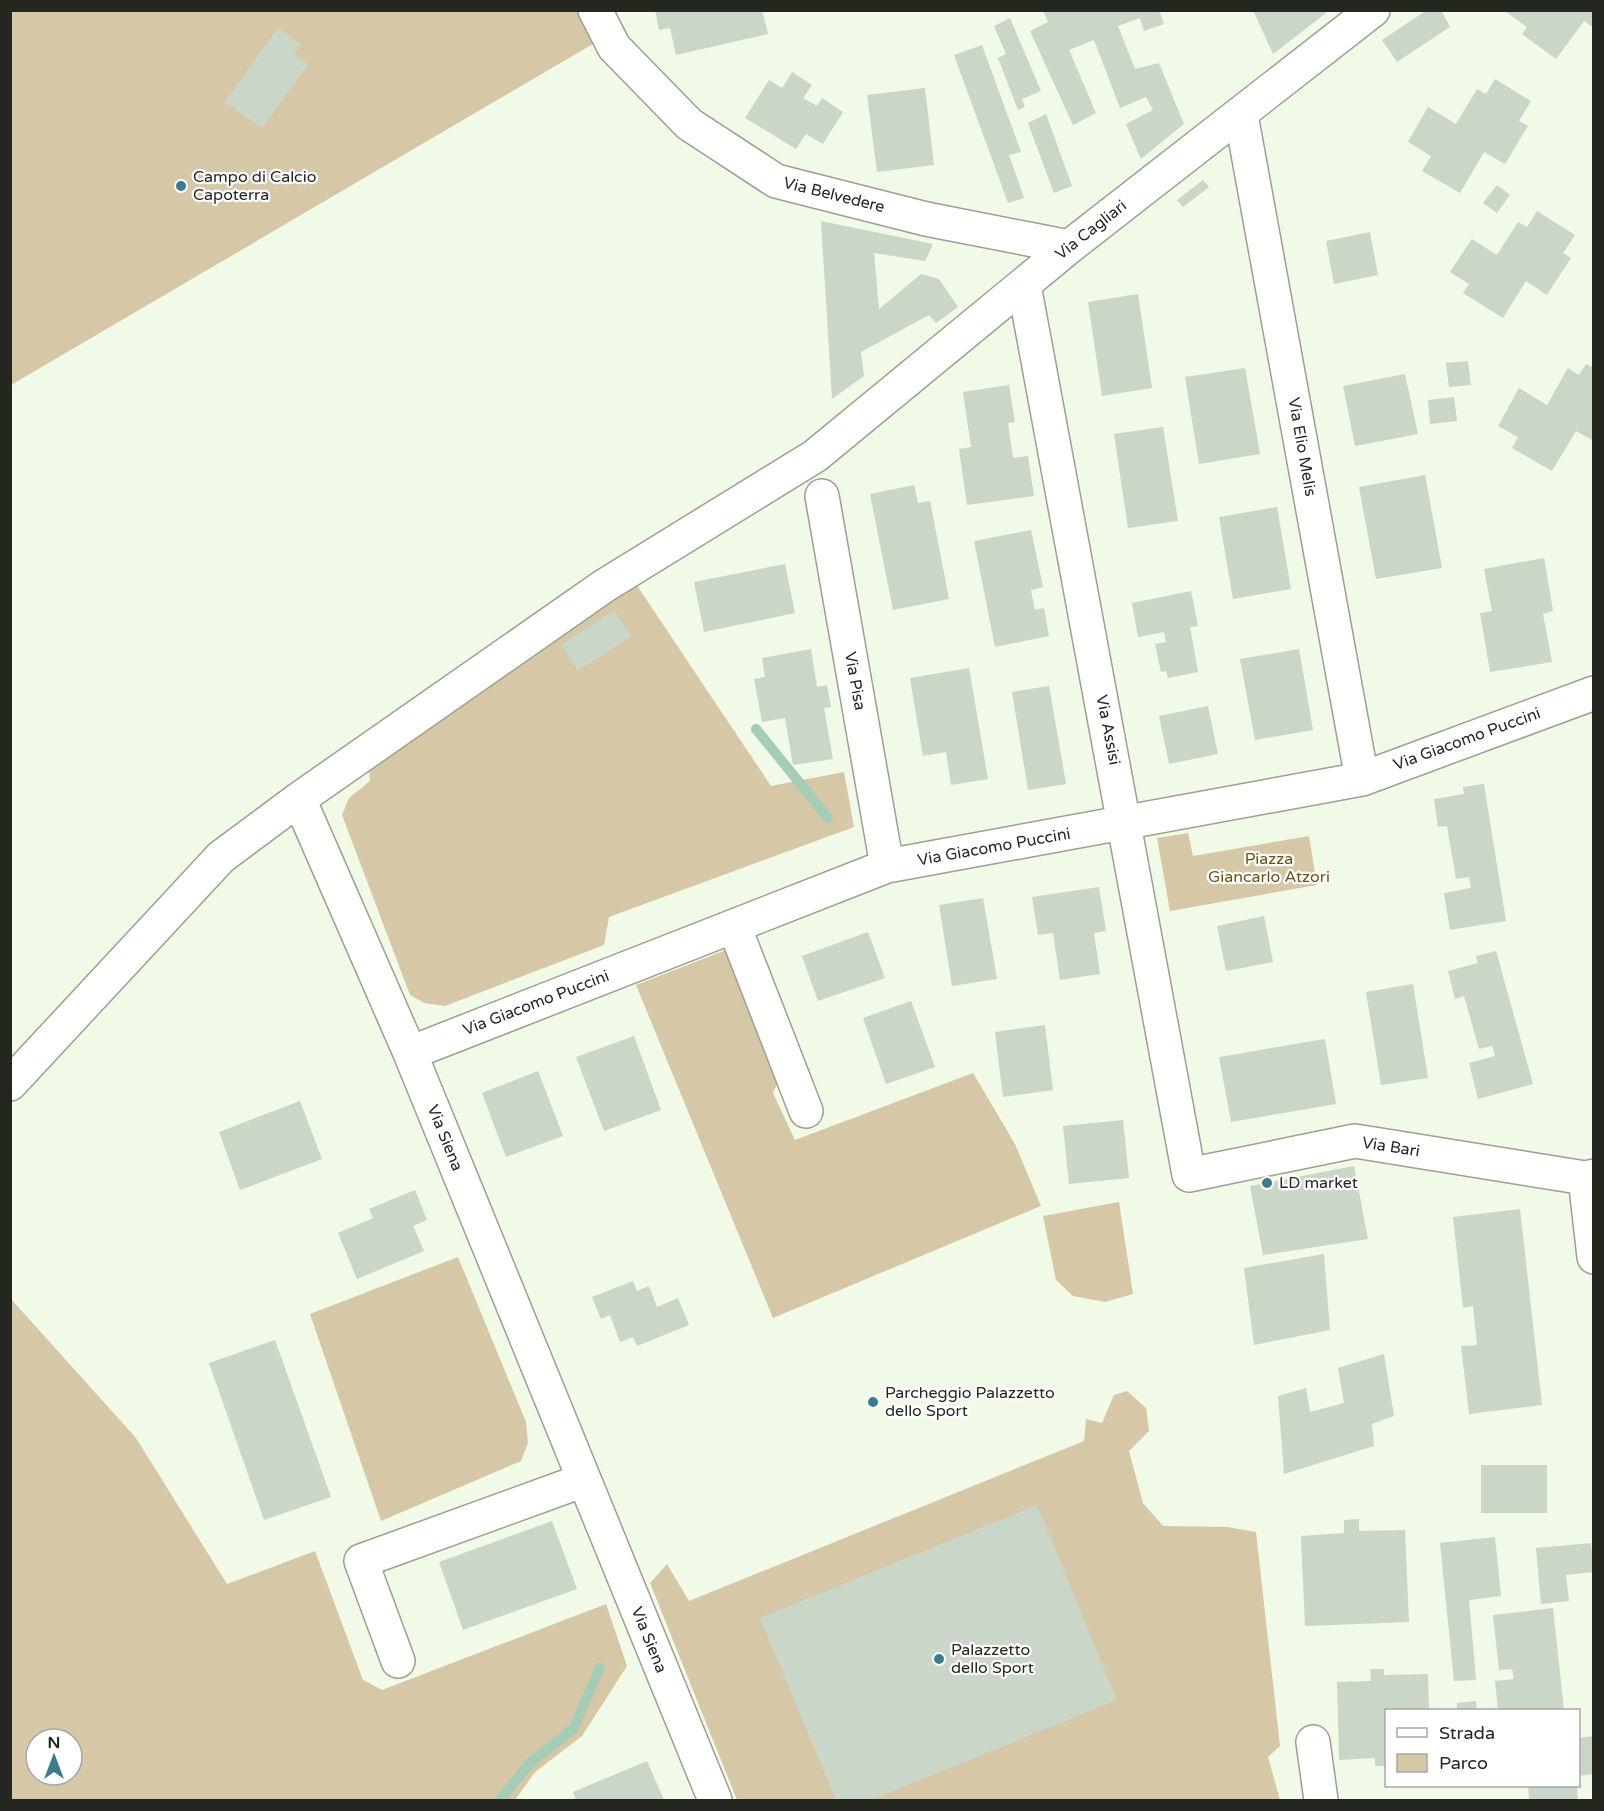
<svg xmlns="http://www.w3.org/2000/svg" width="1604" height="1811" font-family="'Varela Round',sans-serif">
	<rect width="100%" height="100%" fill="#f1f9e7"/>
	<path fill="#d6c8a7" fill-rule="evenodd" d="M10,11H578L598,41L11,385Z
		M636,584L771,786L844,772L854,827L609,917L604,945L445,1006L424,1003L410,995L342,815L349,798L370,781L369,770L498,674Z
		M1188,833L1193,856L1309,836L1317,885L1170,911L1157,838Z
		M726,950L778,1082L773,1093L795,1140L973,1073L1015,1144L1041,1206L773,1318L636,985Z
		M1119,1202L1133,1294L1105,1302L1073,1296L1056,1280L1043,1216Z
		M458,1257L526,1422L528,1443L521,1461L381,1521L310,1314Z
		M11,1299L136,1438L227,1584L315,1551L363,1680L382,1690L606,1604L627,1666L582,1736L535,1772L515,1800H11ZM36,1739H72V1775H36Z
		M1127,1391L1146,1408L1149,1431L1129,1451L1143,1503L1163,1526L1227,1527L1256,1532L1280,1746L1268,1757L1280,1800H737L650,1583L667,1564L689,1601L1084,1441L1086,1419L1102,1423L1114,1395Z"/>
	<g fill="none" stroke-linecap="round" stroke-linejoin="round">
		<path stroke="#a5ccb7" stroke-width="10" d="M756,729L828,818
			M500,1800L530,1763L573,1729L600,1668"/>
	</g>
	<path fill="#c9d6c8" d="M655,10H762L768,34L676,55L670,28L659,30Z
		M1043,10H1159L1164,24L1144,31L1140,18L1118,26L1135,69L1159,63L1184,124L1141,159L1126,124L1153,110L1146,97L1120,108L1094,40L1069,50L1096,113L1073,125L1030,31L1048,22Z
		M1253,10H1330L1273,54Z
		M1427,10H1441L1450,27L1397,62L1382,40Z
		M1508,10H1594V28L1584,21L1556,59L1522,34L1527,27L1506,12Z
		M1010,18L1041,91L1022,99L1025,107L1018,110L998,58L1006,54L994,26Z
		M278,28L301,44L294,55L308,64L262,128L225,102Z
		M982,45L1021,152L1009,155L1024,198L1008,203L954,55Z
		M792,72L812,85L803,98L817,106L822,98L843,112L823,144L806,134L796,149L745,118L769,80L782,88Z
		M1495,79L1531,101L1519,121L1528,126L1505,164L1484,152L1460,193L1422,171L1431,156L1408,142L1428,107L1456,124L1477,89L1486,94Z
		M925,88L934,165L877,172L867,95Z
		M1046,114L1072,186L1054,193L1028,123Z
		M1203,180L1209,187L1183,207L1177,200Z
		M1497,185L1510,195L1497,213L1483,203Z
		M1537,211L1575,235L1563,253L1571,258L1547,295L1526,281L1503,318L1463,293L1469,284L1450,272L1472,239L1497,255L1518,222L1527,227Z
		M821,221L933,244L925,261L874,253L879,309L921,274L939,279L958,307L936,323L929,315L861,352L864,376L832,399Z
		M1370,232L1378,275L1334,284L1326,241Z
		M1138,294L1152,388L1102,396L1088,302Z
		M1468,361L1471,385L1449,387L1446,363Z
		M1586,364L1594,368V441L1576,431L1552,471L1512,448L1518,437L1498,426L1519,388L1547,405L1568,368L1579,375Z
		M1245,368L1260,454L1199,464L1185,377Z
		M1405,374L1418,434L1355,446L1343,386Z
		M1009,385L1015,422L1008,423L1013,458L1028,456L1034,496L967,505L959,449L971,447L963,392Z
		M1454,397L1457,421L1430,424L1428,400Z
		M1163,427L1178,521L1128,528L1114,434Z
		M1425,475L1442,568L1376,579L1359,487Z
		M914,485L918,503L930,501L949,599L893,610L870,494Z
		M1277,507L1291,589L1233,599L1219,517Z
		M1031,530L1043,587L1031,590L1035,610L1044,608L1049,636L995,647L974,541Z
		M1544,558L1553,611L1543,614L1552,662L1490,672L1480,613L1492,611L1484,569Z
		M785,564L795,613L704,632L694,582Z
		M1191,591L1198,626L1190,627L1198,672L1168,678L1166,671L1161,672L1155,644L1166,642L1164,632L1138,637L1132,603Z
		M614,610L632,636L578,671L561,645Z
		M811,649L817,687L827,685L831,707L824,708L833,759L793,765L785,718L762,722L754,679L765,677L762,658Z
		M1299,649L1313,730L1255,740L1240,659Z
		M969,668L988,779L951,785L946,752L923,756L910,678Z
		M1049,686L1066,784L1028,790L1012,692Z
		M1208,706L1218,754L1169,764L1159,716Z
		M1484,784L1506,921L1450,930L1444,893L1471,888L1469,877L1456,879L1447,826L1438,827L1434,799L1464,794L1463,787Z
		M1099,887L1106,931L1094,933L1100,974L1060,980L1053,933L1038,935L1032,897Z
		M983,898L997,979L952,986L939,905Z
		M1264,916L1273,962L1226,971L1217,926Z
		M868,932L885,978L818,1001L802,956Z
		M1496,951L1533,1084L1478,1099L1469,1063L1495,1056L1492,1046L1479,1049L1464,996L1455,999L1448,971L1478,963L1476,956Z
		M1413,984L1428,1078L1381,1085L1366,992Z
		M911,1001L935,1067L886,1084L863,1018Z
		M1045,1025L1053,1090L1003,1097L995,1032Z
		M634,1036L661,1110L604,1131L576,1057Z
		M1325,1039L1336,1104L1231,1122L1219,1057Z
		M538,1071L563,1136L506,1157L482,1093Z
		M300,1101L322,1159L240,1190L219,1132Z
		M1123,1120L1129,1178L1069,1184L1063,1126Z
		M1354,1166L1368,1239L1263,1255L1250,1186Z
		M415,1190L427,1220L413,1226L424,1251L357,1279L338,1233L373,1218L369,1209Z
		M1520,1209L1542,1405L1469,1414L1461,1346L1477,1345L1473,1306L1463,1308L1453,1217Z
		M1324,1254L1330,1330L1254,1345L1244,1268Z
		M633,1281L637,1291L649,1286L657,1307L678,1298L689,1325L637,1346L633,1337L620,1342L610,1315L601,1319L592,1297Z
		M275,1340L331,1497L264,1520L209,1363Z
		M1384,1354L1394,1416L1372,1424L1374,1446L1284,1474L1278,1396L1306,1388L1310,1412L1344,1403L1338,1368Z
		M1481,1465H1547V1513H1481Z
		M1037,1505L1117,1700L871,1800H836L760,1618Z
		M1359,1519V1531L1405,1530L1409,1622L1305,1626L1301,1536L1344,1533V1520Z
		M552,1521L577,1589L463,1630L439,1562Z
		M1495,1537L1501,1596L1469,1600L1476,1680L1454,1681L1440,1543Z
		M1591,1543L1594,1572L1566,1575L1569,1601L1541,1604L1536,1548Z
		M1553,1608L1564,1710H1498L1495,1681L1514,1679L1512,1669L1499,1670L1493,1615Z
		M1370,1669H1384V1675L1428,1674L1429,1710H1386V1766H1375V1758L1339,1760L1337,1682L1371,1681Z
		M1476,1701L1477,1710H1457V1703Z
		M1594,1736V1774L1578,1776V1738Z
		M647,1761L664,1800H576L573,1792Z
		M1528,1786H1577L1578,1800H1529Z"/>
	<g fill="none" stroke-linecap="round" stroke-linejoin="round">
		<g stroke="#9aa191" stroke-width="36">
			<path id="minor" d="M595,10L614,47L689,124L776,181L926,219L1069,247
				M1241,115L1362,779
				M1024,285L1189,1175L1355,1141L1585,1178L1594,1176
				M822,496L887,866
				M299,799L410,1053L715,1800
				M734,926L806,1111
				M410,1053L887,866L1362,779L1594,693
				M10,1084L221,857L299,799L604,586L815,456L1069,247L1373,10
				M1585,1178L1594,1257
				M398,1661L361,1561L584,1480
				M1313,1742L1321,1800"/>
		</g>
		<use href="#minor" stroke="#fff" stroke-width="33"/>
	</g>
	<g fill="#3a7c8d" stroke="#fff" stroke-width="2">
		<circle cx="181" cy="186" r="6"/>
		<circle cx="1267" cy="1183" r="6"/>
		<circle cx="873" cy="1402" r="6"/>
		<circle cx="939" cy="1659" r="6"/>
	</g>
	<g text-anchor="middle" dominant-baseline="central" stroke-width="4.5" stroke-linejoin="round" paint-order="stroke">
		<g font-size="16" fill="#242620" stroke="#fff" text-anchor="start">
			<text x="193" y="177">Campo di Calcio<tspan x="193" dy="18">Capoterra</tspan></text>
			<text x="1279" y="1183">LD market</text>
			<text x="885" y="1393">Parcheggio Palazzetto<tspan x="885" dy="18">dello Sport</tspan></text>
			<text x="951" y="1650">Palazzetto<tspan x="951" dy="18">dello Sport</tspan></text>
		</g>
		<g font-size="16" fill="#242620" stroke="#fff">
			<text transform="translate(834 195) rotate(14)">Via Belvedere</text>
			<text transform="translate(1091 230) rotate(-38)">Via Cagliari</text>
			<text transform="translate(1302 447) rotate(80)">Via Elio Melis</text>
			<text transform="translate(855 681) rotate(80)">Via Pisa</text>
			<text transform="translate(1108 730) rotate(79)">Via Assisi</text>
			<text transform="translate(1467 739) rotate(-20)">Via Giacomo Puccini</text>
			<text transform="translate(994 847) rotate(-10)">Via Giacomo Puccini</text>
			<text transform="translate(536 1003) rotate(-21)">Via Giacomo Puccini</text>
			<text transform="translate(445 1138) rotate(68)">Via Siena</text>
			<text transform="translate(1391 1147) rotate(9)">Via Bari</text>
			<text transform="translate(649 1640) rotate(68)">Via Siena</text>
		</g>
		<g font-size="16" fill="#685316" stroke="#fff">
			<text x="1269" y="859">Piazza<tspan x="1269" dy="18">Giancarlo Atzori</tspan></text>
		</g>
	</g>
	<rect width="1604" height="1811" fill="none" stroke="#242620" stroke-width="24"/>
	<rect x="1385" y="1709" width="195" height="78" fill="#ffffff" stroke="#a7a8a6" stroke-width="1.5"/>
	<rect x="1397" y="1728" width="30" height="9" fill="#ffffff" stroke="#a7a8a6" stroke-width="1.5"/>
	<text x="1439" y="1739" font-size="18" fill="#242620">Strada</text>
	<rect x="1397" y="1754" width="30" height="18" fill="#d6c8a7" stroke="#a7a8a6" stroke-width="1.5"/>
	<text x="1439" y="1769" font-size="18" fill="#242620">Parco</text>
	<g transform="translate(54 1757)"><circle r="28" fill="#ffffff" stroke="#a7a8a6" stroke-width="1.5"/>
	<path d="M0-4.5L10 22L0 15L-10 22Z" fill="#3a7c8d"/>
	<text y="-9" font-size="16" font-weight="bold" text-anchor="middle" fill="#242620">N</text>
	</g>
</svg>
